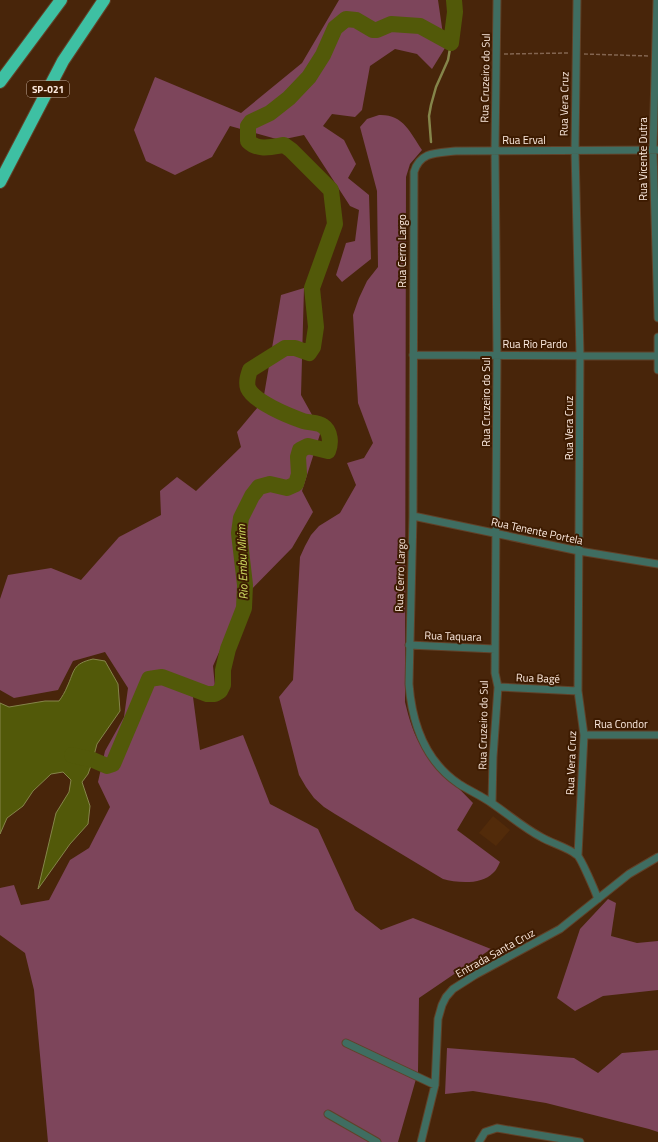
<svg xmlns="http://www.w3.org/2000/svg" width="658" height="1142" font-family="'Titillium Web',sans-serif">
	<rect width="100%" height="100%" fill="#48250a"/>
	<path fill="#522b0a" d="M493,816L510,830L496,846L479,833Z"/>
	<path fill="#7d455b" d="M339,0H438L445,48L432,69L417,54L395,49L370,66L362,110L355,117L332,114L323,126L344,140L356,164L348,178L369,195L371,259L342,282L336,275L346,243L355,241L359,210L350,206L304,135L280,140L230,126L212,157L175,175L146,161L134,130L155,77L241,113L302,63Z
		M379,115C403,114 410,132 422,150L410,164L406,177L405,702C409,719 414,736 424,751C438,770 457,786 473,803L457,830L500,862C498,866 496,871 493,873C482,885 457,883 443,879L335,814L324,807L314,798L306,787L299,775L279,697L293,680L300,557L305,546L311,535L319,526L340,513L356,485L347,463L364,458L373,443L358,403L353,315L359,298L367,281L378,267L377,191L360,127L367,119Z
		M304,288L301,395L321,431L302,491L313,512L292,548L243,598L213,666L215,687L193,697L200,750L243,735L270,804L318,829L355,910L381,930L413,918L491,949L419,998L418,1072L398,1142H48L34,990L25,953L0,935V888L14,885L21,905L49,900L70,860L89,848L110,807L98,782L105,751L124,717L128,688L105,652L73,661L58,690L14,698L0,690V599L8,575L51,568L81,580L119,537L161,515L160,491L177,477L196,491L241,447L237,432L263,401L281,295Z
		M608,899L616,903L611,936L637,943L658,941V990L603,996L575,1011L557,998L580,929Z
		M447,1048L574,1058L598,1073L622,1053L658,1050V1132L649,1129L546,1103L473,1091L445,1094Z"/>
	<path fill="#525909" stroke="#85854a" d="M93,659L105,661L118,684L120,711L97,744L92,763L88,774L82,782L90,806L88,824L70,844L38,889L56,813L69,792L71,780L63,772L51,774L33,791L23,806L7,818L0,834V703L9,707L45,701H59C62,697 65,692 67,687C75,670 72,664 93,659Z"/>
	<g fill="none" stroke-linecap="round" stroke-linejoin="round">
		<path stroke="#85854a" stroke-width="2.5" d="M431,142L429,116L431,105L436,87L448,60L451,43"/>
		<path stroke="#525909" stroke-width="16" d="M72,755L93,760L107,766L113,764L149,679L162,677L207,694H215L220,691L223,685V670L228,649L244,608L245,585L239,533L241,518L252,496L259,487L270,484L287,488L296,484L299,474L298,457L300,450L308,446L328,451C331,444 331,431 323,426C318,422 309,423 303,421C289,416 254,402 248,388C246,382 248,376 250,370L285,348H295L309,353L313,347L316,327L312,288L335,224L331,190L291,150L284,145C272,147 258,151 248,141V126L251,122L270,113L289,98L309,77L323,55L335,28L346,19L356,20L373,30H377L391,24L420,26L451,43L455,12L454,0"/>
		<g stroke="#614128" stroke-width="9">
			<path id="street" d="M577,0L575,151L580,355L578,691L584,735L578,855
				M657,0L653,150L658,318
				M658,337V370
				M413,355L658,356
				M413,516L579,551L658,564
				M409,645L495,649
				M498,687L578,691
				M584,735H658
				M492,803L493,757L498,687L495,673L497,355L495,151L497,0
				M598,899C595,891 581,858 577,855C569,848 551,843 541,837C524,828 509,815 493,804C482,796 470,791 459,784C425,761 412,724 409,684L413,516L414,172C420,151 438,153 456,151L658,150
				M346,1043L435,1085
				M328,1114L377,1142
				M421,1142L435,1085L438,1019L442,1005L446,997L453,989L475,975L560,929L629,874L658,857
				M479,1142L485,1132L497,1128L580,1142"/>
		</g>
		<g stroke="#614128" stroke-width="14">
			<path id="highway" d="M0,82L61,0
				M0,182L63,61L104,0"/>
		</g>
		<path stroke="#836550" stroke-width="1.5" stroke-dasharray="4 2" stroke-linecap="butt" d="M504,54L568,53
			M584,54L648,56"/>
		<use href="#street" stroke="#3f6d61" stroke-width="7"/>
		<use href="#highway" stroke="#3ec0a3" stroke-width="12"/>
	</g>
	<g text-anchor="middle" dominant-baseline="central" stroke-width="4" stroke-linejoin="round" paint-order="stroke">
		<rect fill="#3d1b01" stroke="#c3ad9d" stroke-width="1" x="27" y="81" width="42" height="16" rx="3"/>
		<g font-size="10" font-weight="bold" fill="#fdebe0">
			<text x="48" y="89">SP-021</text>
		</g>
		<g font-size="11" fill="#fdebe0" stroke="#3d1b01">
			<text transform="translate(485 78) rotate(-89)">Rua Cruzeiro do Sul</text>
			<text transform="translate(564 104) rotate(-89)">Rua Vera Cruz</text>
			<text x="524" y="140">Rua Erval</text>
			<text transform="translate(643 159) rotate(-90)">Rua Vicente Dutra</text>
			<text transform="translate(402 251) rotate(-90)">Rua Cerro Largo</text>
			<text x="535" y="344">Rua Rio Pardo</text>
			<text transform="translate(486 402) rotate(-90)">Rua Cruzeiro do Sul</text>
			<text transform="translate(569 428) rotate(-90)">Rua Vera Cruz</text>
			<text transform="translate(537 531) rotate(12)">Rua Tenente Portela</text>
			<text transform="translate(400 575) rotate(-88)">Rua Cerro Largo</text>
			<text transform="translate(453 636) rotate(2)">Rua Taquara</text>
			<text transform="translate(538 678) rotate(2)">Rua Bagé</text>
			<text x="621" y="724">Rua Condor</text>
			<text transform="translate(483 725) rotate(-89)">Rua Cruzeiro do Sul</text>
			<text transform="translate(571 763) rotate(-88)">Rua Vera Cruz</text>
			<text transform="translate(495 953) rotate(-29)">Entrada Santa Cruz</text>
		</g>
		<g font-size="12" font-style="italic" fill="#d4e265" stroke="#3d1b01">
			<text transform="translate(242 562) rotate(-92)">Rio Embu Mirim</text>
		</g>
	</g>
</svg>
